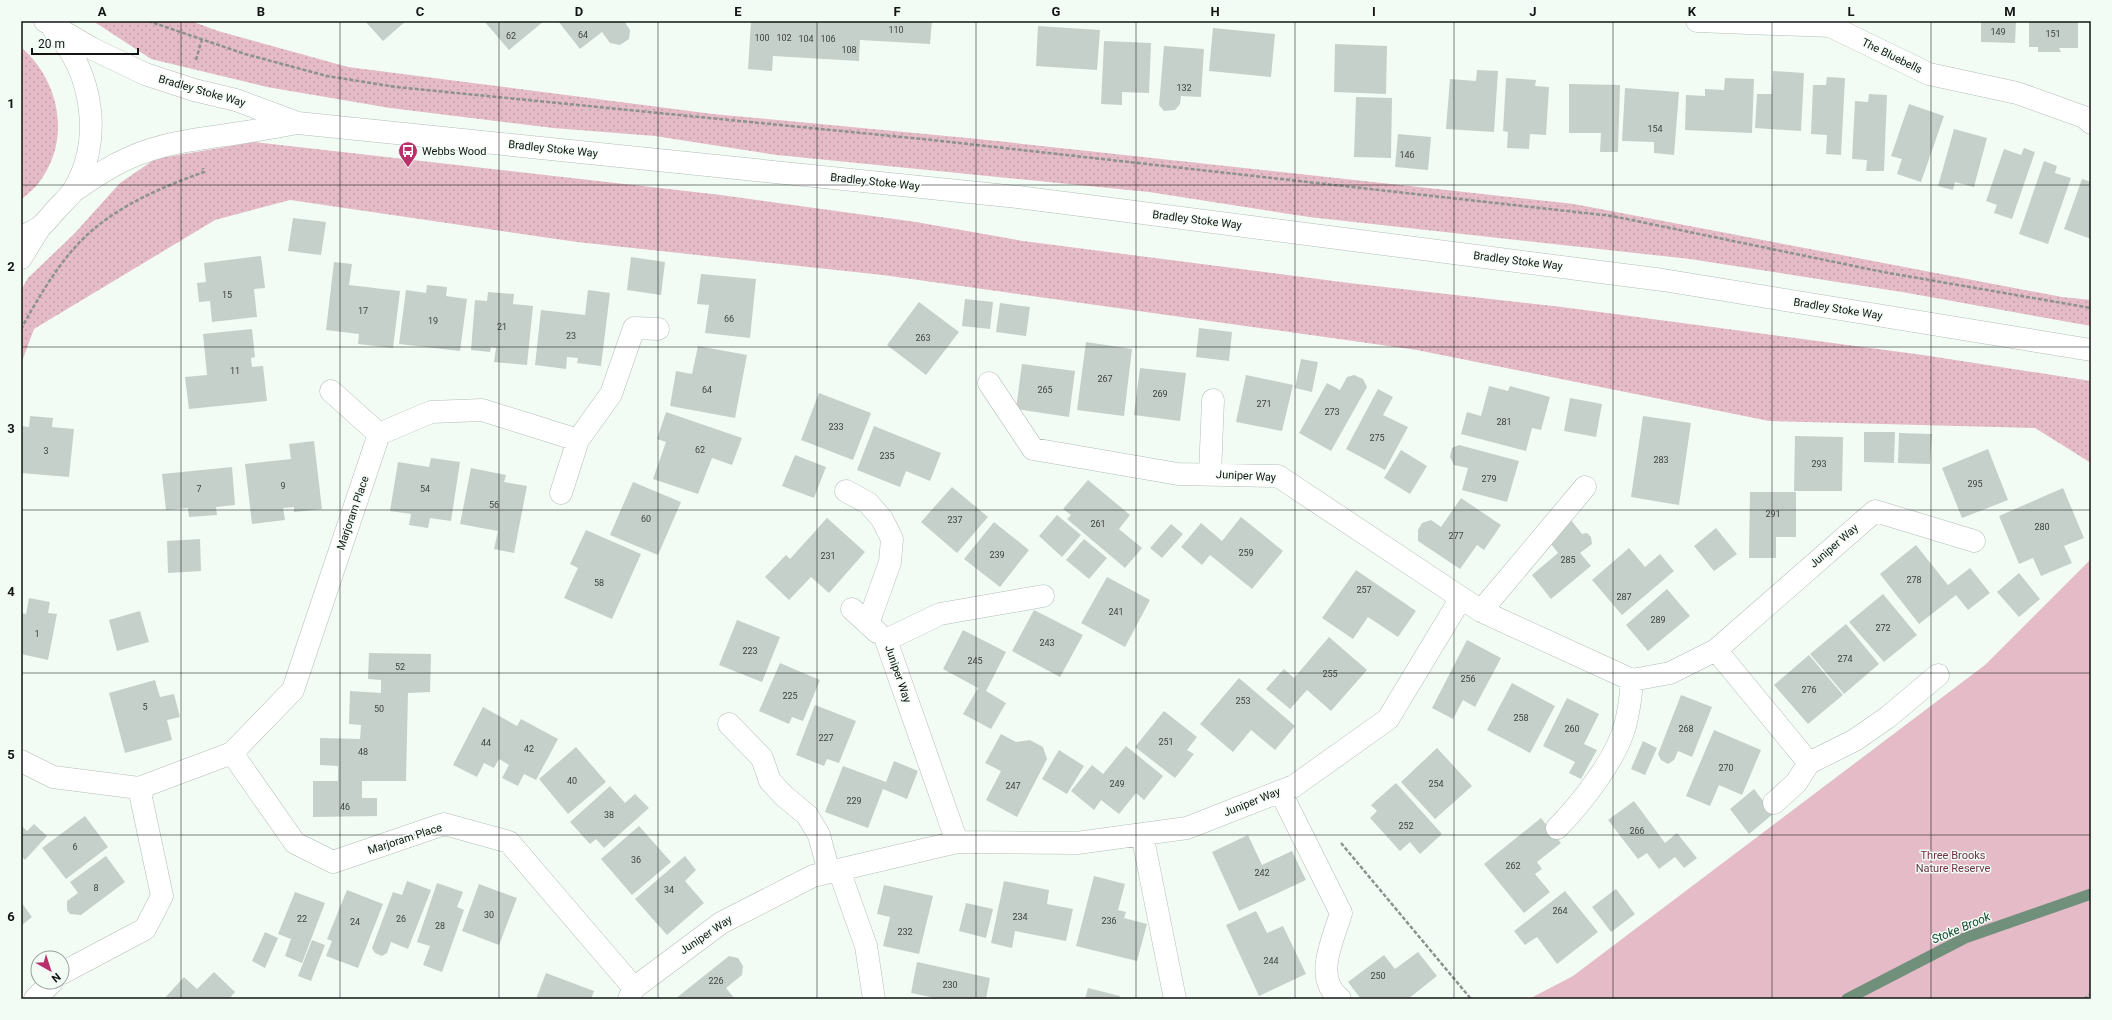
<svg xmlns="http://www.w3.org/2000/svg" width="2112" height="1020" font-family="Roboto,sans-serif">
	<defs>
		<pattern id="grass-dots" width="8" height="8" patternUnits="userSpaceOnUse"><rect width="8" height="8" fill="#e4bbc7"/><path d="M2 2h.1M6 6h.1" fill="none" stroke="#c3a0aa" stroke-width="1.8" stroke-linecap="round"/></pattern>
	</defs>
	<rect width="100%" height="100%" fill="#f2fcf5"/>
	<path fill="url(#grass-dots)" d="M93,21H191L218,31L348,67L713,114L978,139L1574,204L2062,297L2091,300V326L1902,292L1690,259L1309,217L1149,192L777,155L655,136L553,128L390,108L267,87L151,59Z
		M21,47C61,82 72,142 37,185C33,190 26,195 21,200Z
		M254,142L721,195L916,222L1023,241L1349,283L1562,307L1923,355L2091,381V463L2035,428L1769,421L1417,350L883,275L577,242L290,200L215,220L34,329L21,364V290L28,278L74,234L120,183L155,159Z"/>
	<path fill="#e4bbc7" d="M2091,559V999H1529L1573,976L1985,665Z"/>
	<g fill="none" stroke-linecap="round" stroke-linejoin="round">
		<path stroke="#70907c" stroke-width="11" d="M1847,999L1965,938L2091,894"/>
	</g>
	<path fill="#c6d0ca" d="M365,21H406L383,41Z
		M484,21H544L509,50Z
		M558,21H624L630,30L629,39L620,45L610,43L602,32L580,49Z
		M751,21H932L930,44L860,40L859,61L773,56L772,71L748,69Z
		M1981,21H2016L2015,43L1981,42Z
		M2029,21H2078V48H2059L2061,52H2038V47H2029Z
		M1038,26L1100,30L1097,70L1036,66Z
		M1213,28L1275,34L1271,77L1209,71Z
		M1104,41L1151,43L1149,93L1122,92V105L1101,104Z
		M1335,44L1387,46L1386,94L1334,92Z
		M1164,46L1204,49L1201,97L1181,96L1180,104L1175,110L1164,111L1159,105Z
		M1477,70L1498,71L1494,132L1446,129L1450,79L1476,81Z
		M1773,71L1804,73L1801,131L1755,128L1757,94H1772Z
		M1827,77L1845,78L1841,155L1826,154L1827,135L1811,134L1813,85H1826Z
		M1506,78L1536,80L1535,86L1549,87L1546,135L1530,134L1529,149L1507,148L1508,132L1503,131Z
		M1725,78L1754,79L1752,133L1685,130L1686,95L1705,96V89L1724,90Z
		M1569,84L1620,85L1618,152H1600L1601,133H1569Z
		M1625,88L1679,92L1674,155L1654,153V142L1622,141Z
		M1869,94L1887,95L1884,171H1866L1867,160L1852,159L1855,101L1868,102Z
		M1356,97L1392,98L1391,158L1354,157Z
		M1909,104L1944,116L1921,182L1897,174L1902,159L1891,156Z
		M1954,129L1987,138L1974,187L1955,182L1953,190L1938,186Z
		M1398,134L1431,137L1428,170L1395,167Z
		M2024,148L2035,152L2012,219L1994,213L1997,205L1986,201L2004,149L2021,155Z
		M2044,161L2057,166L2055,173L2071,178L2048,244L2019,234Z
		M2082,179L2091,182V239L2064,229Z
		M293,218L326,222L321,255L288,251Z
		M261,256L265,288L254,289L257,317L212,322L210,301L199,302L197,283L206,282L204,263Z
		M631,257L665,262L661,295L627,290Z
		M334,262L352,264L349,285L400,291L393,348L358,344L359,334L326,330Z
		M701,274L756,279L750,338L705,333L709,305L697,304Z
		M427,285L447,287L446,296L467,299L460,351L399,344L406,290L426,293Z
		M588,290L610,293L601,366L577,363L578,358L567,357L566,369L535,365L541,310L585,315Z
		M488,292L514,294L513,304L533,306L527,365L494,362L496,348L491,347L490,352L471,350L475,300L487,301Z
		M965,299L993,302L990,329L962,326Z
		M919,302L959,332L926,375L887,345Z
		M1000,303L1030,307L1026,336L996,332Z
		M1199,328L1232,332L1229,361L1196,357Z
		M252,329L255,357L251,358L252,367L263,366L267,401L189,409L185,377L207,375L203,334Z
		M1086,342L1132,349L1124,416L1077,410Z
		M698,346L747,355L735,418L670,406L676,371L692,374Z
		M1301,359L1318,362L1312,392L1295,388Z
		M1022,364L1075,371L1069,417L1016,409Z
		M1140,368L1186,373L1180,421L1134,415Z
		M1246,375L1293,385L1282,431L1236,422Z
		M1354,375L1363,379L1367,387L1331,451L1299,433L1327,383L1340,390L1347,377Z
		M1489,386L1508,391L1510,386L1550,397L1541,430L1532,428L1526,451L1461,434L1467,412L1481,416Z
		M1378,389L1393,397L1383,415L1408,427L1385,470L1346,449Z
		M819,393L871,413L853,460L801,440Z
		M1570,398L1602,404L1596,437L1564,431Z
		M666,412L742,438L732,465L712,458L698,494L653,479L666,442L657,439Z
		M30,416L53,418L52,427L74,429L69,477L21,473V426L29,427Z
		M1643,416L1691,423L1679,505L1631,497Z
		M874,426L941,453L930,481L906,471L900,487L857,470Z
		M1864,432H1895L1894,463L1864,462Z
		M1899,433L1932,434L1930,464L1898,463Z
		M1795,436L1843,437L1842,491H1794Z
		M314,441L322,509L294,512V507L283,508L285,520L252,524L245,464L291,459L289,444Z
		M1459,445L1519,461L1507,502L1462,490L1468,468L1454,465L1450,457L1452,448Z
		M1988,449L2008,500L1962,518L1942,468Z
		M1401,450L1427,466L1410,494L1384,478Z
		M795,455L826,467L814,498L782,486Z
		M431,458L460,462L451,521L430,518L428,528L409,525L411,514L390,511L398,462L429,467Z
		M232,467L235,505L216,507L217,515L189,517L188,508L166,510L162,474Z
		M471,468L506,475L504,482L527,486L514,553L494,549L498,531L460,524Z
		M1088,480L1130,515L1119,529L1142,548L1125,568L1067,519L1071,515L1063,509Z
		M633,482L681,502L658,555L610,535Z
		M952,487L988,517L957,553L921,522Z
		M2063,488L2084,538L2064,546L2072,563L2041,576L2033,558L2019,564L1999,516Z
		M1750,492H1796V537H1776V558H1749Z
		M1461,498L1501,525L1484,550L1477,545L1460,569L1418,541V530L1422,523L1431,520L1441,527Z
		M1057,515L1081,535L1062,557L1039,536Z
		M1241,517L1283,551L1252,589L1210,555L1202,565L1181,547L1201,523L1222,541Z
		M827,518L865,552L829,593L811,577L789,600L765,577L786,555L790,559Z
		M1571,520L1582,534L1587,533L1591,537L1592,544L1580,553L1591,566L1551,599L1532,575L1558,553L1548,540Z
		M994,522L1029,550L1000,587L964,559Z
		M1171,524L1183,534L1162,558L1150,548Z
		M1716,528L1737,554L1714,571L1694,546Z
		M586,530L641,554L612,619L564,598L578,568L570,564Z
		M200,539L201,571L168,573L167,541Z
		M1084,539L1107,558L1089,579L1066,560Z
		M1916,545L1948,585L1970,568L1990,593L1968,610L1956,595L1919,624L1880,574Z
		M1629,548L1645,567L1660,554L1674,571L1622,615L1592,580Z
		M1356,570L1416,611L1398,637L1368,617L1353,639L1322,618Z
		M2019,573L2040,599L2019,617L1997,592Z
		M1107,577L1150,600L1125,647L1081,623Z
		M1667,589L1690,616L1648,651L1626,625Z
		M1883,594L1917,635L1884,662L1849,622Z
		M29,598L50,602L48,613L57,614L48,660L21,654V613L26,614Z
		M1034,610L1083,635L1060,677L1012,651Z
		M140,611L149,642L117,651L109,620Z
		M737,620L780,637L762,682L719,665Z
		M1846,624L1879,664L1844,694L1810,654Z
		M963,630L1006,652L986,691L1006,703L991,729L963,714L978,688L943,669Z
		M1329,637L1367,670L1331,711L1307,690L1290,709L1266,689L1284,669L1294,678Z
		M1467,640L1501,658L1475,707L1463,700L1453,719L1432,708Z
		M369,653L431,654L430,692L408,693L406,781H362V798H377V816L313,817V781H338V766L320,765V738L360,739L361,725L349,724L350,691L381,693V680L368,679Z
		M1809,655L1843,695L1808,724L1774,685Z
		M780,663L820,680L803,721L792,717L789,724L759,711Z
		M1239,678L1295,726L1275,750L1251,730L1233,752L1200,724Z
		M155,680L160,697L174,694L180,717L167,720L172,740L125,753L109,693Z
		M1512,683L1555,706L1530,753L1487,730Z
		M1681,695L1712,707L1692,757L1678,751L1674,760L1668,764L1661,760L1658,754Z
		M1567,698L1599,714L1584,744L1597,750L1581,779L1569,773L1575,762L1543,746Z
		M815,705L856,721L839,763L827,759L824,766L796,755Z
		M483,707L517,726L521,719L558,739L536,780L524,774L518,786L502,778L509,765L499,759L494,768L484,763L477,777L453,765Z
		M1164,711L1197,737L1187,750L1194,754L1175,778L1135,747Z
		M1714,730L1761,750L1742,795L1719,785L1710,806L1686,796Z
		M1001,734L1016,742L1030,740L1043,747L1047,759L1017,817L986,800L1001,771L985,763Z
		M1643,741L1657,748L1645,775L1631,769Z
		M1126,746L1163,776L1144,800L1136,793L1119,814L1101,800L1094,810L1071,791L1092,765L1103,774Z
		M576,747L606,782L568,814L539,779Z
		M1437,748L1472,786L1435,819L1401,782Z
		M1059,750L1084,766L1067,794L1042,779Z
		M894,761L918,771L907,799L883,789L868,828L825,812L843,766L886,782Z
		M1396,783L1442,834L1420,854L1410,842L1400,851L1370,818L1377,811L1371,805Z
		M610,786L625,803L635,794L649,808L604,848L596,839L590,844L570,822Z
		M1754,789L1773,814L1749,834L1730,809Z
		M1634,801L1665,843L1677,833L1697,858L1684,868L1675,857L1659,869L1647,853L1638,859L1608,820Z
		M85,816L108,847L66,879L42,848Z
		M1541,818L1561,843L1537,862L1542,869L1535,874L1550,892L1524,913L1484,864Z
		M34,824L47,836L25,860L21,856V825L27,831Z
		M639,826L671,862L632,895L601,859Z
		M1248,835L1262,865L1292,851L1306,880L1239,911L1212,852Z
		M106,856L125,882L81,915L70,914L67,910V901L78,893L70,882Z
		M685,856L696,870L685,881L704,903L667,935L635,899Z
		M1094,876L1125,884L1118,910L1126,912L1124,918L1147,924L1137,961L1076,946Z
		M407,881L431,890L408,949L391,942L387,953L382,956L375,953L372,948L393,892L402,895Z
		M1004,881L1049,890L1047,904L1073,909L1066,941L1015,931L1012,948L991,943Z
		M437,883L463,892L457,907L464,910L442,972L423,965L430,946L417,942Z
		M479,884L517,898L499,945L462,931Z
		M884,885L933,896L919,954L883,946L890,917L877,914Z
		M1616,889L1635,914L1611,932L1592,907Z
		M347,890L383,904L358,968L326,956L332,941L327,939Z
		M1565,891L1598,932L1557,964L1537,937L1525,945L1514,931Z
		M295,892L325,903L302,963L285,956L291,939L278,934Z
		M21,902L32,917L21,926Z
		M966,903L993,909L986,938L959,931Z
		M1256,911L1267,933L1283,926L1306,974L1259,996L1226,925Z
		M265,932L278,938L265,968L252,961Z
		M312,940L325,945L311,981L298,976Z
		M1418,952L1437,976L1408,999H1361L1348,982L1384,955L1395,969Z
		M729,956L738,958L743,966L742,975L726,988L735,999H675Z
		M917,962L990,978L986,999H940L911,993Z
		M214,972L235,992L229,999H164L184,977L197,989Z
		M546,973L594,991L591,999H536Z
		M1088,988L1120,996L1119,999H1085Z"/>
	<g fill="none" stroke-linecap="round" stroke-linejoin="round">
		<g stroke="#b4bdb7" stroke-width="23">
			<path id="minor" d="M45,21L91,48L145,74L194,90L236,100L298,123L1018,197L1663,280L2091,350
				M1697,21L1830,26L1929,74L2017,93L2084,117L2091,123
				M71,193C90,180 108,167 129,158C162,143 197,139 233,134C254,131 276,127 297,123
				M21,238C27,234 34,231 40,227C45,223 50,217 54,212C59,206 66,200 71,194C104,144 94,73 54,30
				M21,258L40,227
				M989,383L1033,449L1178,474L1278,476L1481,611L1632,680L1670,673L1716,650L1875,511L1974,541
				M331,391L379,434
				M1210,474L1213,400
				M846,491L868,503L882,519L892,539L890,562L868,624
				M561,493L578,440L611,394L634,328L658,329
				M852,609L877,632
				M1481,611L1585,487
				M1716,650L1809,763
				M729,724L762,758L770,781L784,796L807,815L819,835L829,872
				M232,753L293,690L379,434L431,412L482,410L578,440
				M21,761L53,777L139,788L232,753L295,843L333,862L444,824L509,842L634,988
				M1280,791L1341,913C1333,941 1313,977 1340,999
				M1774,803L1796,783L1809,763L1855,740L1888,717L1938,675
				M1557,828C1581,804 1616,759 1625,726C1629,711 1631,695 1632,680
				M1142,834L1175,999
				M957,842L886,640L940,614L1043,596
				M839,870L866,946L874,999
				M62,973L145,929L162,896L139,788
				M35,999L52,982
				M629,999L634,988L721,923L813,876L957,842L1077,843L1187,828L1294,786L1388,719L1461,598"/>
		</g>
		<path stroke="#8c938e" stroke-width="2.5" stroke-dasharray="4 2" stroke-linecap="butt" d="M148,21L245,54L327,76L396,87L932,140L1612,216L1883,272L2091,308
			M196,60L202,39
			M21,329C37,300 55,269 77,245C110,209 159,188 204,172L203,168
			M1341,843L1471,999
			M2084,999L2091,994"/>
		<use href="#minor" stroke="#fff" stroke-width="22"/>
	</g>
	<path fill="none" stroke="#121513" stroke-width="1" stroke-opacity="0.55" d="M181,21V999M340,21V999M499,21V999M658,21V999M817,21V999M976,21V999M1136,21V999M1295,21V999M1454,21V999M1613,21V999M1772,21V999M1931,21V999M21,185H2091M21,347H2091M21,510H2091M21,673H2091M21,835H2091"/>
	<defs>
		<g id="bus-pin" transform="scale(1)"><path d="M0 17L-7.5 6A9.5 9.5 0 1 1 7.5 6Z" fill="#b82f6c" stroke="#f2fcf5"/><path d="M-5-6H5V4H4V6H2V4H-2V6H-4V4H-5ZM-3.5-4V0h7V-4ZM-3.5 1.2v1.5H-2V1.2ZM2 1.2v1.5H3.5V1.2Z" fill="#fff"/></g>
	</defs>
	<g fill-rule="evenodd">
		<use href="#bus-pin" x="408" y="151"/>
	</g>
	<g text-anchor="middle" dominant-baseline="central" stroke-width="3" stroke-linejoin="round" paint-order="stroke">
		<g font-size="9" fill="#3f4441">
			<text x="896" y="30">110</text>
			<text x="1998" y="32">149</text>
			<text x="2053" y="34">151</text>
			<text x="583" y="35">64</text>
			<text x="511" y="36">62</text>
			<text x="762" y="38">100</text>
			<text x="784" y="38">102</text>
			<text x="806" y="39">104</text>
			<text x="828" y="39">106</text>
			<text x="849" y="50">108</text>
			<text x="1184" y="88">132</text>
			<text x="1655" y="129">154</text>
			<text x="1407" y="155">146</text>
			<text x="227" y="295">15</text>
			<text x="363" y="311">17</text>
			<text x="729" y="319">66</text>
			<text x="433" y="321">19</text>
			<text x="502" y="327">21</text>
			<text x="571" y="336">23</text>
			<text x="923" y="338">263</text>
			<text x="235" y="371">11</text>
			<text x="1105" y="379">267</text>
			<text x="707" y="390">64</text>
			<text x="1045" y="390">265</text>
			<text x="1160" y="394">269</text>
			<text x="1264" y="404">271</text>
			<text x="1332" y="412">273</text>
			<text x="1504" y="422">281</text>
			<text x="836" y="427">233</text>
			<text x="1377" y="438">275</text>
			<text x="700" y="450">62</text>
			<text x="46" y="451">3</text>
			<text x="887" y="456">235</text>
			<text x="1661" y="460">283</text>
			<text x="1819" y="464">293</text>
			<text x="1489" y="479">279</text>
			<text x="1975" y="484">295</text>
			<text x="283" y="486">9</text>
			<text x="199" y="489">7</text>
			<text x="425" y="489">54</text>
			<text x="494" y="505">56</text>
			<text x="1773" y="514">291</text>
			<text x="646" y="519">60</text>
			<text x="955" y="520">237</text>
			<text x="1098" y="524">261</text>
			<text x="2042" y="527">280</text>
			<text x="1456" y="536">277</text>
			<text x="1246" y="553">259</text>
			<text x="997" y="555">239</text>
			<text x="828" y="556">231</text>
			<text x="1568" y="560">285</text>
			<text x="1914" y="580">278</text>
			<text x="599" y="583">58</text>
			<text x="1364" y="590">257</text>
			<text x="1624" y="597">287</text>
			<text x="1116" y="612">241</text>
			<text x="1658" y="620">289</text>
			<text x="1883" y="628">272</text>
			<text x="37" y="634">1</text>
			<text x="1047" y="643">243</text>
			<text x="750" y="651">223</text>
			<text x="1845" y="659">274</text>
			<text x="975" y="661">245</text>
			<text x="400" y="667">52</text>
			<text x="1330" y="674">255</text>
			<text x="1468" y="679">256</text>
			<text x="1809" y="690">276</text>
			<text x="790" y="696">225</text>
			<text x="1243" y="701">253</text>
			<text x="145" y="707">5</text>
			<text x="379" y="709">50</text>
			<text x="1521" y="718">258</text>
			<text x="1572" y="729">260</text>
			<text x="1686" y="729">268</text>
			<text x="826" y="738">227</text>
			<text x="1166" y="742">251</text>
			<text x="486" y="743">44</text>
			<text x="529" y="749">42</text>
			<text x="363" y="752">48</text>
			<text x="1726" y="768">270</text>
			<text x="572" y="781">40</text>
			<text x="1117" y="784">249</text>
			<text x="1436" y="784">254</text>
			<text x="1013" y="786">247</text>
			<text x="854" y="801">229</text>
			<text x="345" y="807">46</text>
			<text x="609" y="815">38</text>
			<text x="1406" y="826">252</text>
			<text x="1637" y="831">266</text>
			<text x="75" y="847">6</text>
			<text x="636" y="860">36</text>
			<text x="1513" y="866">262</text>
			<text x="1262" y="873">242</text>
			<text x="96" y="888">8</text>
			<text x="669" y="890">34</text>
			<text x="1560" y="911">264</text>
			<text x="489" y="915">30</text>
			<text x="1020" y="917">234</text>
			<text x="302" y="919">22</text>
			<text x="401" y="919">26</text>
			<text x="1109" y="921">236</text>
			<text x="355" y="922">24</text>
			<text x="440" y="926">28</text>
			<text x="905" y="932">232</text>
			<text x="1271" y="961">244</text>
			<text x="1378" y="976">250</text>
			<text x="716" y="981">226</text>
			<text x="950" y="985">230</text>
		</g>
		<g font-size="11" fill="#121513" stroke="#f2fcf5">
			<text transform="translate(1892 56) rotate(26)">The Bluebells</text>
			<text transform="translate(202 91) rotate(16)">Bradley Stoke Way</text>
			<text transform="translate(553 149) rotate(6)">Bradley Stoke Way</text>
			<text transform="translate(875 182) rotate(6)">Bradley Stoke Way</text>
			<text transform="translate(1197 220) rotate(7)">Bradley Stoke Way</text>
			<text transform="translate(1518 261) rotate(7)">Bradley Stoke Way</text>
			<text transform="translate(1838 309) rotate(9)">Bradley Stoke Way</text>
			<text transform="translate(1246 476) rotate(3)">Juniper Way</text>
			<text transform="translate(353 513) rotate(-71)">Marjoram Place</text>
			<text transform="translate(1834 546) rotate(-41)">Juniper Way</text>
			<text transform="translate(898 674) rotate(71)">Juniper Way</text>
			<text transform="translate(1252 802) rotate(-22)">Juniper Way</text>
			<text transform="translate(405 839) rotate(-18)">Marjoram Place</text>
			<text transform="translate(706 935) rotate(-34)">Juniper Way</text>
		</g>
		<g font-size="11" fill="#121513" stroke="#f2fcf5" text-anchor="start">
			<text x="422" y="151">Webbs Wood</text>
		</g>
		<g font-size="11" fill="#71334a" stroke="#f2fcf5">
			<text x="1953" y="855">Three Brooks<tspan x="1953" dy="13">Nature Reserve</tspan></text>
		</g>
		<g font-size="12" font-style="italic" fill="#154b31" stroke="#f2fcf5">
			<text transform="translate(1961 928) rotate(-23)">Stoke Brook</text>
		</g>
	</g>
	<rect width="2112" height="1020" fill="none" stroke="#f2fcf5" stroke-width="44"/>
	<g transform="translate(50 970) rotate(141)"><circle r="19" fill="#f2fcf5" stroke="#98a09b"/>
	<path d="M0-3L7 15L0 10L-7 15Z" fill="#b82f6c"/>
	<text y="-6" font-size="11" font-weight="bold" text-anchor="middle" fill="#121513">N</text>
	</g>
	<path d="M32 48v6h106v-6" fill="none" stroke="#121513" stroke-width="2"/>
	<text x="38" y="48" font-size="12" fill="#121513" stroke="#f2fcf5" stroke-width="3" paint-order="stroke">20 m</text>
	<rect x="22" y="22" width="2068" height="976" fill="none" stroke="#121513" stroke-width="1.5"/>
	<g font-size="13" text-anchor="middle" font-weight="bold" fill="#121513">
		<text x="102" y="16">A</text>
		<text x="261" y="16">B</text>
		<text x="420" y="16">C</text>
		<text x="579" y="16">D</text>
		<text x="738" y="16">E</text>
		<text x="897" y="16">F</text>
		<text x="1056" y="16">G</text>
		<text x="1215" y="16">H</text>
		<text x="1374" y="16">I</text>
		<text x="1533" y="16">J</text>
		<text x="1692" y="16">K</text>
		<text x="1851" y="16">L</text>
		<text x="2010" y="16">M</text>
		<text x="11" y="108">1</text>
		<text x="11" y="271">2</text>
		<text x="11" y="433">3</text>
		<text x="11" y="596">4</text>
		<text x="11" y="759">5</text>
		<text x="11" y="921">6</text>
	</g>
</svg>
